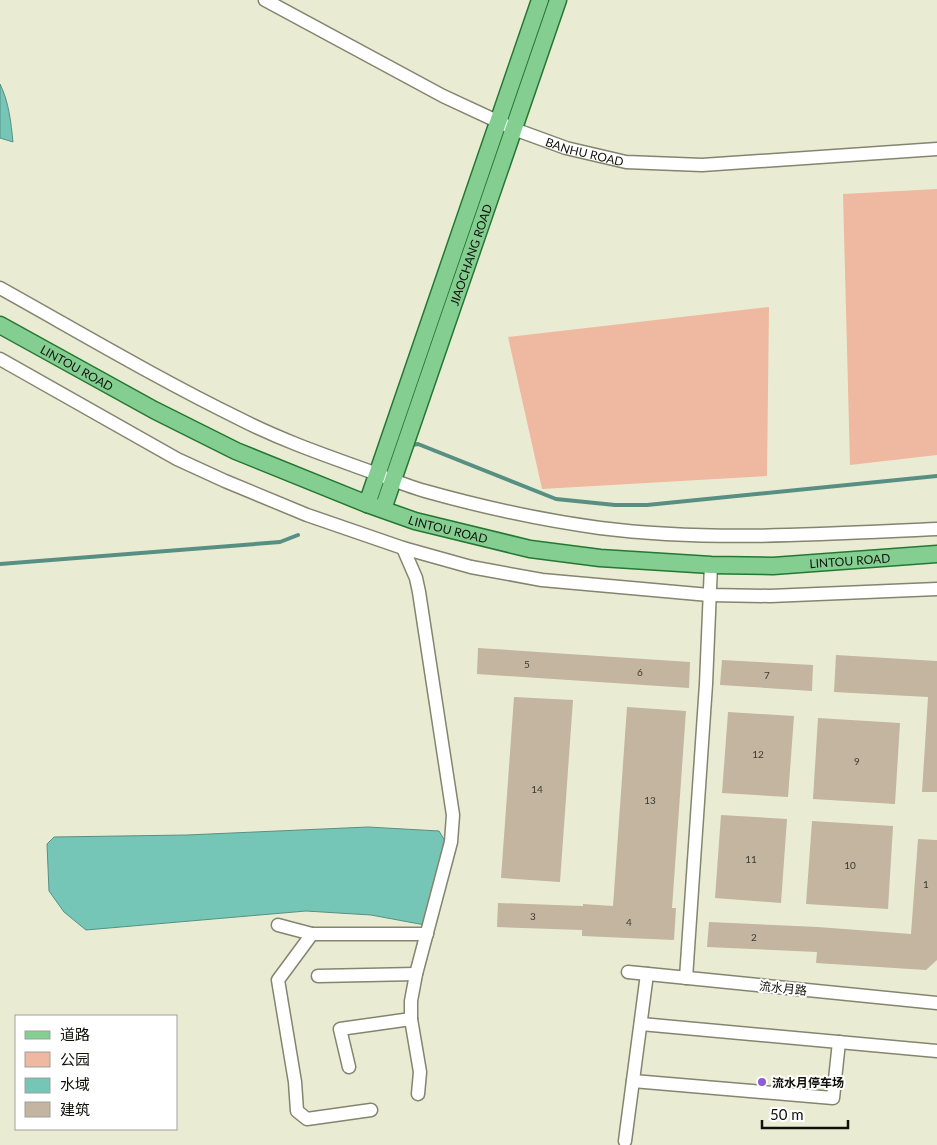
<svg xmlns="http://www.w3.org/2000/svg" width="937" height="1145" font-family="Lato,'Noto Sans SC',sans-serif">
	<rect width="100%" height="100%" fill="#e9ecd3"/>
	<path fill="#efb9a1" d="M937,189V455L850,465L843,194Z
		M769,307L767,476L542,489L508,337Z"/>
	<path fill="#75c6b7" stroke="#579083" d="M0,84C9,102 11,123 13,142L0,138Z
		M368,827L439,831L448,846L425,925L371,915L306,911L86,930L64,912L49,891L47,844L54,837L187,835Z"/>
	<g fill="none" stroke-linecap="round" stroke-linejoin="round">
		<path stroke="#579083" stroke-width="4" d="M412,445L418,444L556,499L615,505H647L937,476
			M0,564L280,542L298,535"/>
	</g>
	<path fill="#c3b5a0" d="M478,648L690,662L689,688L477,674Z
		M836,655L937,661V792H922L928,697L834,692Z
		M722,660L813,665L812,691L720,685Z
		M514,697L573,700L560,882L501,878Z
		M627,707L686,711L672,908H676L674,940L582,936V930L497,927L498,903L583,906V904L613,906Z
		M728,712L794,716L788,797L722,793Z
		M818,718L900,723L895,804L813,799Z
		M721,815L787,819L781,903L715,898Z
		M812,821L893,826L888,909L806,904Z
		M918,839L937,840V960L926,970L816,963L817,952L707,947L709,922L818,927L911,934Z"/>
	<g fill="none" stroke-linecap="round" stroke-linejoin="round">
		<g stroke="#83856f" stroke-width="15">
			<g id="minor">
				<path id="s1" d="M265,0L443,96L514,129L566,148L626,162L702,165L937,149"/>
				<path d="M0,288C79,332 158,379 240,419C277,438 316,452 355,466C378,474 401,484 425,491C482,507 541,520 600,528C711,542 825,534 937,529"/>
				<path d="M0,359L177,459L225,481L307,515L403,548L471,567L542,580L709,595L770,596L937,589"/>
				<path d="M403,548L416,578L419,592L453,815L451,842L416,974L411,1001V1019L420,1072L418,1094"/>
				<path d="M278,925L312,934"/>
				<path d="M628,972L937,1003"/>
				<path d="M318,976L416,974"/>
				<path d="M686,978L706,684L711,565"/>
				<path d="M641,1024L937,1051"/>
				<path d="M349,1067L340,1029L411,1019"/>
				<path d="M633,1081L833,1098L839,1042"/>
				<path d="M371,1110L307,1119L297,1111L295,1082L278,980L312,934H427"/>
				<path d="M625,1141L647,974"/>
			</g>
		</g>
		<g stroke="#267733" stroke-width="19">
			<g id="major">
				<path id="s2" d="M0,325L154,410L236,451L367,504L415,521L530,549L600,558L711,565L773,566L937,554"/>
				<path d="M367,504L540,0"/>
				<path id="s3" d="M383,509L558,0"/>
			</g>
		</g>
		<use href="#minor" stroke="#fff" stroke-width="12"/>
		<use href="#major" stroke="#84ce92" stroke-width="16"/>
	</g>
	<circle fill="#905bd3" stroke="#fff" stroke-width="2" cx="762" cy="1082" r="5"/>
	<g text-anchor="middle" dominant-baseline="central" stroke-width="4" stroke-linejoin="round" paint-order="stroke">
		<g font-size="10" fill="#3d3a2f">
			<text x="527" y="664">5</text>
			<text x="640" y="672">6</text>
			<text x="767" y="675">7</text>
			<text x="758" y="754">12</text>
			<text x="857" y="761">9</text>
			<text x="537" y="789">14</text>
			<text x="650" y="800">13</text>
			<text x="751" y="859">11</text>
			<text x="850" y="865">10</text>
			<text x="926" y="884">1</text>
			<text x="533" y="916">3</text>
			<text x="629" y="922">4</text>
			<text x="754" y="937">2</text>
		</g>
		<g font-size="12" fill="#101109" stroke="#fff">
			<text stroke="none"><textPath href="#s1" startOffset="355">BANHU ROAD</textPath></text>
			<text stroke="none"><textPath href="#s3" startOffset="269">JIAOCHANG ROAD</textPath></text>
			<text stroke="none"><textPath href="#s2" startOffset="88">LINTOU ROAD</textPath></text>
			<text stroke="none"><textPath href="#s2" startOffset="494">LINTOU ROAD</textPath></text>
			<text stroke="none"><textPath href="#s2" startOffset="899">LINTOU ROAD</textPath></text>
			<text transform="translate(783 988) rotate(6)">流水月路</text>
		</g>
		<g font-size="12" font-weight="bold" fill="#101109" stroke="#fff" text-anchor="start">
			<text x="772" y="1082">流水月停车场</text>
		</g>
	</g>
	<rect x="15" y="1015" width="162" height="115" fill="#ffffff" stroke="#9fa09d"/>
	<rect x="25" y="1031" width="25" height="8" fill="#84ce92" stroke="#9fa09d"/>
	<text x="60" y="1040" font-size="15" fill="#101109">道路</text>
	<rect x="25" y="1052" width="25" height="15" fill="#efb9a1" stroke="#9fa09d"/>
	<text x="60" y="1065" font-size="15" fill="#101109">公园</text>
	<rect x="25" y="1078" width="25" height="15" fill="#75c6b7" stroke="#9fa09d"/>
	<text x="60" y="1090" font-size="15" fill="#101109">水域</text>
	<rect x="25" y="1102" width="25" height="15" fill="#c3b5a0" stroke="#9fa09d"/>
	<text x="60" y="1115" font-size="15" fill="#101109">建筑</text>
	<path d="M762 1120v8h86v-8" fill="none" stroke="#101109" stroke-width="2.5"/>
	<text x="770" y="1120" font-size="15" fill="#101109" stroke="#ffffff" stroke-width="4" paint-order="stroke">50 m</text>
</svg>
